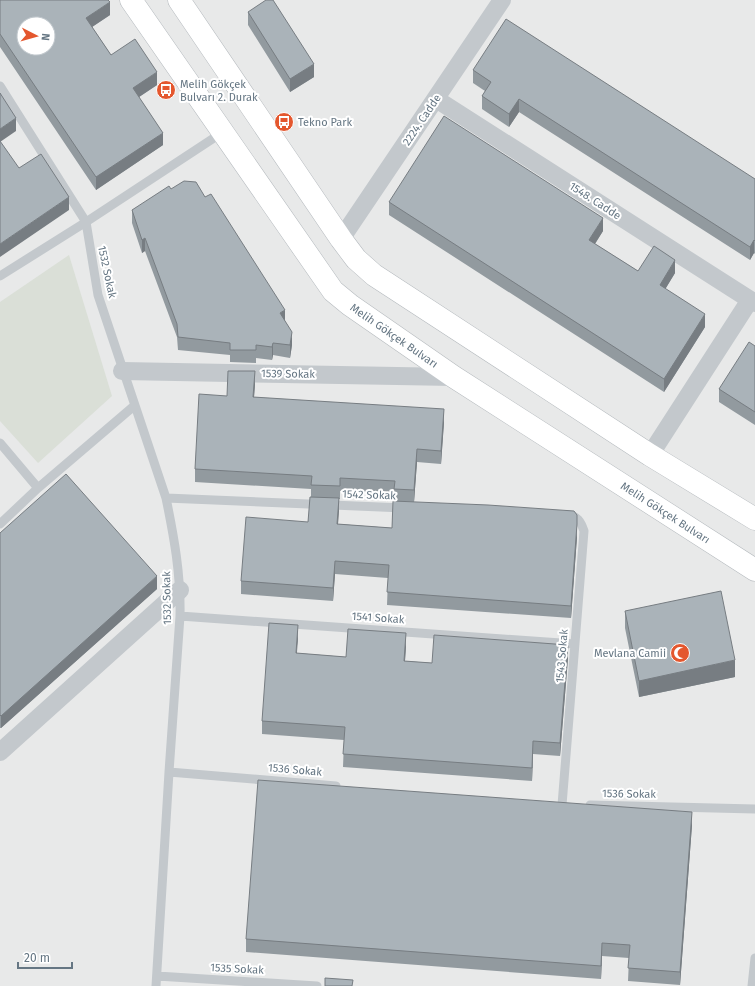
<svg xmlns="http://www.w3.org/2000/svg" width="755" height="986" font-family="'Fira Sans',sans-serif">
	<rect width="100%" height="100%" fill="#fafaf8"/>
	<path fill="#e8e9e9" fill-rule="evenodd" d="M0,0H755V986H0ZM24,24H48V48H24Z"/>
	<path fill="#dadfd7" d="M69,255L112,396L38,463L0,421V302Z"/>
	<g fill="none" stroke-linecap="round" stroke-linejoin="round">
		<g stroke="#b5babe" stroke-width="23">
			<g id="primary">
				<path id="s1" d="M131,0L333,291L350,305L454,377L755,570"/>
				<path d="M179,0L341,239L356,259L374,275L650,455L755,519"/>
			</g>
		</g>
		<path stroke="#c3c8cc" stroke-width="9" d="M0,86L86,222L98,295L166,498C174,537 181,575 180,616L169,772L156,986
			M0,276L86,222L223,132
			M0,443L38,488
			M166,498L404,508
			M0,524L38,488L134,406
			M180,616L575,644
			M169,772L336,786
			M562,805L584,531C581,522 577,515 567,515
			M590,805L755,809
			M157,976L317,986
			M752,986L755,958"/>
		<path stroke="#c3c8cc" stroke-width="18" d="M436,99L755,303
			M341,239L502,0
			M122,371L454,377
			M650,455L750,300
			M0,752L180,590"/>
		<use href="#primary" stroke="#fff" stroke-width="22"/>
	</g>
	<path fill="#929a9f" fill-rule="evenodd" d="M0,0L110,15L92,27L111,55L157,85L139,97L163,145L96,190L0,47Z
		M248,12L314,77L290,92L248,25Z
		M473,70L755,179V254L754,253L750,260L519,112L509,127L482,109V96L485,91L473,83Z
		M171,189L285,321L292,345L290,358L273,355L272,360L256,358V363L230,362V355L178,350L177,337L145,251L142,253L132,223V210Z
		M389,202L603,231L595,244L638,271L675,273L665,289L705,327L664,392L389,215Z
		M755,346V425L719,402V389Z
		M255,384L254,397L444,422L441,464L417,462L414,502L577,537L571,618L387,605L388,578L335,574L333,601L241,594V581L308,522L311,497V489L195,482V469L227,396ZM340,491L394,494L392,528L338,524L339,499H340Z
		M0,533L157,589L1,728H0Z
		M625,611L735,677L639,697L625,628Z
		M298,638L296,653L346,657L406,646L405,661L432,663L568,658L560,756L533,754L532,781L343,767L344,740L262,734V721Z
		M692,825L680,985L628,981L629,958L602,956L601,979L246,952V939Z"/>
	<path fill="#777d82" d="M110,2V15L86,31V18Z
		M314,64V77L290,92V79Z
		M157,72V85L133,101V88Z
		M519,99V112L509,127V114Z
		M16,118V131L0,142V129Z
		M163,133V145L96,190V177Z
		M69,197V210L0,257V244Z
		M603,218V231L589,253V240Z
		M145,238V251L142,253V240Z
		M754,240V253L750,260V247Z
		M675,260V273L660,298V285Z
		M285,310V323L280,313Z
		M705,314V327L664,392V379Z
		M292,332V345L290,358V345Z
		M273,343V355L272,360V347Z
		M255,371V384L253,410V397Z
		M444,409V422L441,464V451Z
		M417,449V462L414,502V490Z
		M339,498V511L337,537V524Z
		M577,524V537L571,618V606Z
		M335,561V574L333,601V588Z
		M157,576V589L1,728V716Z
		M298,625V638L296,666V653Z
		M406,633V646L404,674V661Z
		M568,645V658L560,756V743Z
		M735,660V677L639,697V681Z
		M533,741V754L532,781V768Z
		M692,812V825L680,985V972Z
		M602,943V956L601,979V966Z"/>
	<path fill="#aab3b9" stroke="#777d82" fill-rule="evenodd" d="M0,0H108L110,2L86,18L111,55L135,39L157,72L133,88L163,133L96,177L0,34ZM24,24H48V48H24Z
		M266,0H273L314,64L290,79L248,12Z
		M506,19L755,179V241L754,240L750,247L519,99L509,114L482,96L491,82L473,70Z
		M0,93L16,118L0,129Z
		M444,116L603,218L589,240L638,271L654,246L675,260L660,285L705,314L664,379L389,202Z
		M0,141L19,168L41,154L69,197L0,244Z
		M184,181L196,182L205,197L211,194L285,310L280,313L292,332L290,345L273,343L272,347L256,345V350H230V343L178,337L177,324L145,238L142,240L132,210L169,186L171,189Z
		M749,342L755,346V412L719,389Z
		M228,371H255L253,397L444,409L441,451L417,449L414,490L394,489L395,481L340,478V486L311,485L312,476L195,469L199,394L227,396Z
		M66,474L157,576L1,716L0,715V533Z
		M310,497L339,498L337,524L392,528L393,501L488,505L574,511L577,515V524L571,606L387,592L389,565L335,561L333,588L241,581L246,517L308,522Z
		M721,591L735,660L639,681L625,611Z
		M269,623L298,625L296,653L346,657L348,629L406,633L404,661L432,663L434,635L568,645L560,743L533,741L532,768L343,754L345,727L262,721Z
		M258,780L692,812L680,972L628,968L630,945L602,943L601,966L246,939Z
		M325,978L353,980L352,986H325Z"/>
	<defs>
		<g id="bus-disc" transform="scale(1)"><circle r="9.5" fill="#e4572e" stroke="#fff"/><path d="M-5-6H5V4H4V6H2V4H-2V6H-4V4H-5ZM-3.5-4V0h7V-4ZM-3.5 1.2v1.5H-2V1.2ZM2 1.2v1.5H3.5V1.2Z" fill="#fff"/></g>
		<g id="mosque-disc" transform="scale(1)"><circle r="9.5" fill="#e4572e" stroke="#fff"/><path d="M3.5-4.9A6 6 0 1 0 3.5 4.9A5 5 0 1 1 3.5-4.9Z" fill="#fff"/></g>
	</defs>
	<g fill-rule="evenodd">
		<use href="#bus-disc" x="166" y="90"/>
		<use href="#bus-disc" x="284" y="122"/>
		<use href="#mosque-disc" x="680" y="653"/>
	</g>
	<g text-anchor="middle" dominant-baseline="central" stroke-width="4" stroke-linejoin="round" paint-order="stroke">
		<g font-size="11" fill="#657683" stroke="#fff" text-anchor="start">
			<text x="180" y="84">Melih Gökçek<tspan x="180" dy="13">Bulvarı 2. Durak</tspan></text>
			<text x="298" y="122">Tekno Park</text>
			<text x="666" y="653" text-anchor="end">Mevlana Camii</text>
		</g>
		<g font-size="11" fill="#657683" stroke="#fff">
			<text transform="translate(422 120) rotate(-56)">2224. Cadde</text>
			<text transform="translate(595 201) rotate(33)">1548. Cadde</text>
			<text transform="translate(107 272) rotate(78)">1532 Sokak</text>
			<text stroke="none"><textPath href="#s1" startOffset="430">Melih Gökçek Bulvarı</textPath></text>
			<text transform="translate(288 374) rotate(1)">1539 Sokak</text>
			<text transform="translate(369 495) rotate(2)">1542 Sokak</text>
			<text stroke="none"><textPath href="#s1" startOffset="754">Melih Gökçek Bulvarı</textPath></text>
			<text transform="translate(167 598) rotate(-91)">1532 Sokak</text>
			<text transform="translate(378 618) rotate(4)">1541 Sokak</text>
			<text transform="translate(562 656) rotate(-85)">1543 Sokak</text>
			<text transform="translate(295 770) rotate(5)">1536 Sokak</text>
			<text transform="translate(629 794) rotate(1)">1536 Sokak</text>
			<text transform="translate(237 969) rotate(3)">1535 Sokak</text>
		</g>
	</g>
	<g transform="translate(36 36) rotate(96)"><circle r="19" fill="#ffffff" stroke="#c1c8cd"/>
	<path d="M0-3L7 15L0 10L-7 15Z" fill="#e4572e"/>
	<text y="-6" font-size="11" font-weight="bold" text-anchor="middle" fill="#657683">N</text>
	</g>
	<path d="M18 962v6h54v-6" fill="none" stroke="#657683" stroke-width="2"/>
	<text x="24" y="962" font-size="12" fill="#657683" stroke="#ffffff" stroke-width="3" paint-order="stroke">20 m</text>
</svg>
